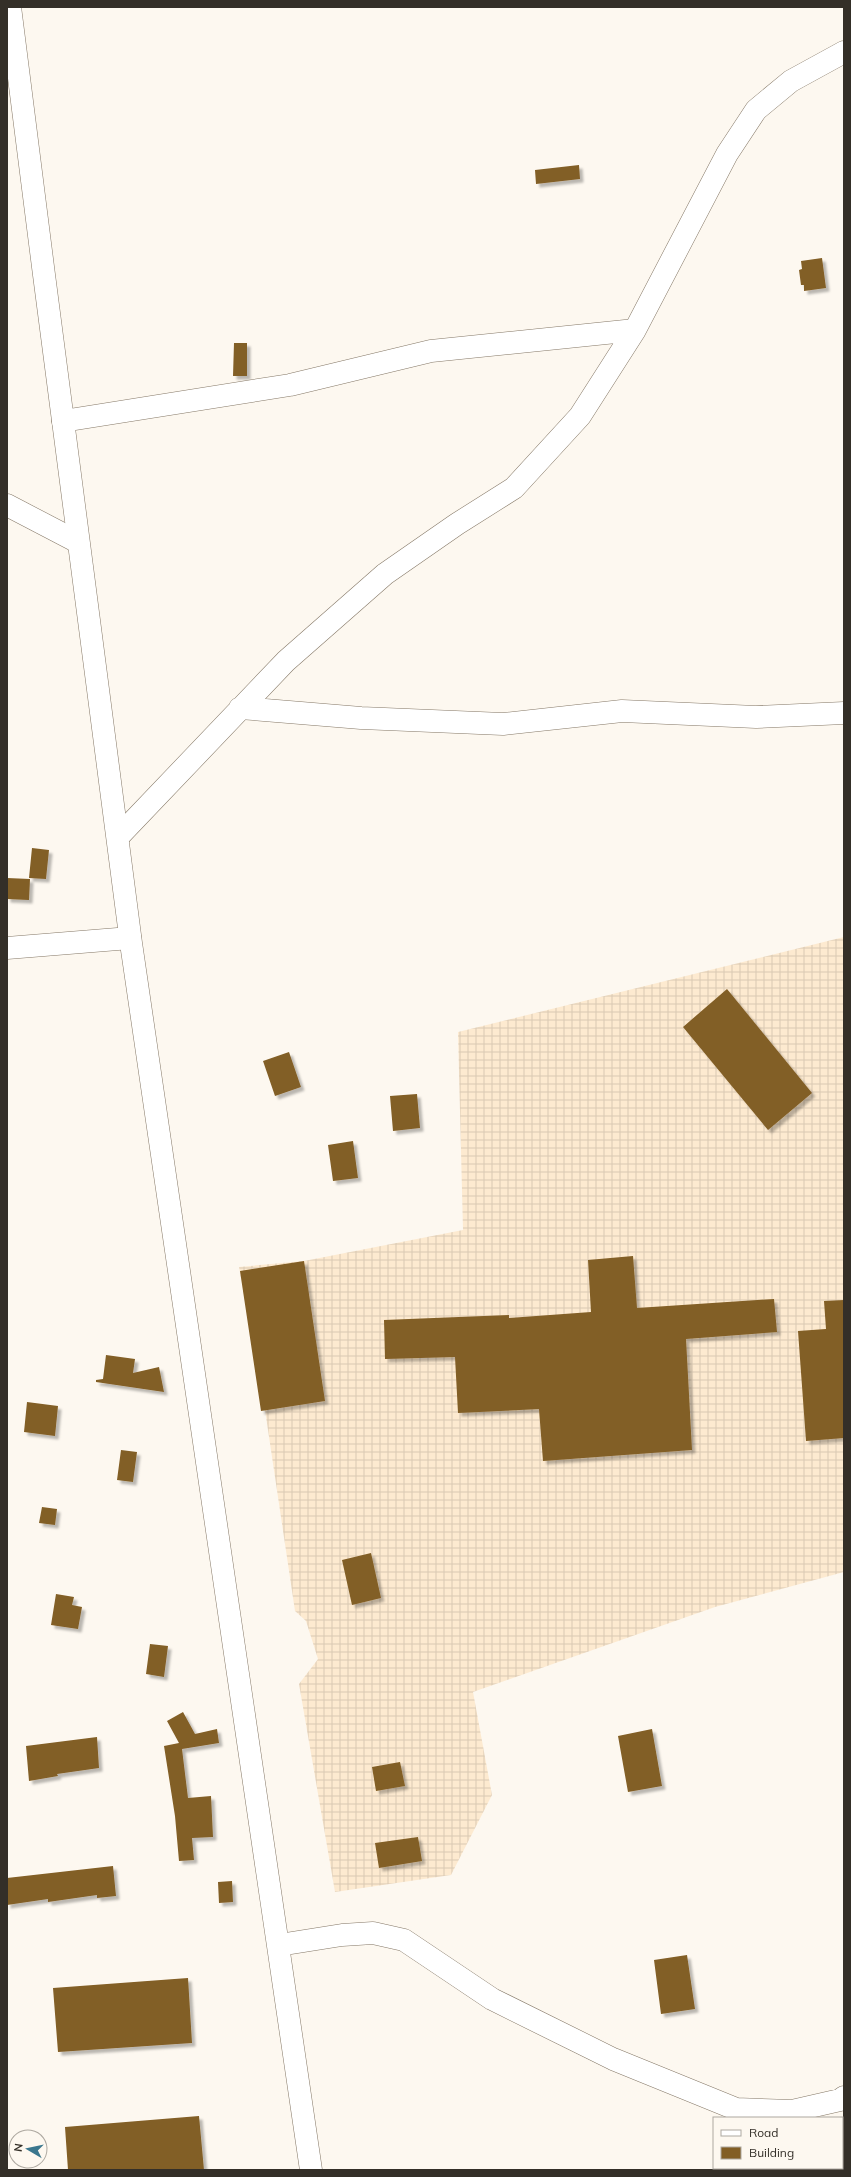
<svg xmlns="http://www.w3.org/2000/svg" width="851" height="2177" font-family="Mulish,sans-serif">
	<defs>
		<pattern id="industrial-grid" width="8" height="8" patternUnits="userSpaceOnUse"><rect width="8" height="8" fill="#fdead0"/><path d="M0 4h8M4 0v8" fill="none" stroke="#d9c9b3"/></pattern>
		<filter id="shadow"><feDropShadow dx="3.5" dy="3.5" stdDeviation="1" flood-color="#0004"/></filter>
	</defs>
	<rect width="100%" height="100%" fill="#fdf8f0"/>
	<path fill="url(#industrial-grid)" d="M844,937V1572L715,1607L473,1692L492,1795L451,1875L335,1892L299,1684L318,1659L306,1621L295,1611L265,1410L239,1267L304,1261L463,1230L458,1032Z"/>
	<path fill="#825e25" filter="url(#shadow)" d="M579,165L580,179L536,184L535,170Z
		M822,258L826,288L804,291V285H801L799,270L802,269L801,261Z
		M234,343H247V376H233Z
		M32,848L49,850L46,879L29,878Z
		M7,878L30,879L29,900L7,899Z
		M727,989L812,1093L768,1130L683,1027Z
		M289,1052L301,1087L275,1096L263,1061Z
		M417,1094L420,1128L393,1131L390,1096Z
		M353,1141L358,1178L333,1181L328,1145Z
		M633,1256L637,1308L774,1299L777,1332L686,1339L692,1450L543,1461L539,1409L458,1413L455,1357L385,1359L384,1320L509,1315V1318L591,1312L588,1260Z
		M304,1261L325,1401L261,1411L240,1271Z
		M844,1300V1438L806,1441L798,1331L826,1329L824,1301Z
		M106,1355L135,1359L133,1373L159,1367L164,1392L96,1382V1380L103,1379Z
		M27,1402L58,1406L55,1436L24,1432Z
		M121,1450L137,1452L133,1482L117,1480Z
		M42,1507L57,1509L55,1525L39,1523Z
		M371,1553L381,1598L352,1605L342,1560Z
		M56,1594L74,1597L72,1605L82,1607L78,1629L51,1625Z
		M150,1644L168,1646L164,1677L146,1674Z
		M183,1712L195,1734L217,1729L219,1743L182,1749L188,1798L211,1796L213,1837L192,1838L194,1860L179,1861L175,1816L164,1746L179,1743L167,1721Z
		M652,1729L662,1786L628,1792L618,1736Z
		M97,1737L99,1768L57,1774L58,1776L29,1781L26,1746Z
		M400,1762L405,1786L376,1791L372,1767Z
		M418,1837L422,1861L379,1868L375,1843Z
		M113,1866L116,1896L97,1898V1895L48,1902V1899L7,1905V1878Z
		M232,1881L233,1902L219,1903L218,1882Z
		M687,1955L695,2009L661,2014L654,1960Z
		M188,1978L192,2043L58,2052L53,1988Z
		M199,2116L204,2170H68L65,2127Z"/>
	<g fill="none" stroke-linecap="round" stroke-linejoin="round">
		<g stroke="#857867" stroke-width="23">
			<path id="minor" d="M63,421L290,385L431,351L635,330
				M7,505L76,541
				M240,708L361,718L503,724L622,711L756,717L844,713
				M118,837L286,661L385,574L457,524L514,488L580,416L635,330L727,154L756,110L791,81L844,52
				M7,948L130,938
				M279,1945L342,1935L373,1933L404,1940L492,1999L613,2059L736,2109L792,2111L840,2100L844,2097"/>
		</g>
		<g stroke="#857867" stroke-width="23">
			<path id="major" d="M10,7C50,319 88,631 131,943C188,1352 253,1761 311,2170"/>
		</g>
		<use href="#minor" stroke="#fff" stroke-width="22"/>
		<use href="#major" stroke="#fff" stroke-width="22"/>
	</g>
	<rect width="851" height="2177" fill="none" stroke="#342f28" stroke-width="16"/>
	<rect x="713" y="2117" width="130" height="52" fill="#fdf8f0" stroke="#ada8a0"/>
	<rect x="721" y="2130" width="20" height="6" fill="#ffffff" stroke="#ada8a0"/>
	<text x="749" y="2137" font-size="12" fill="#342f28">Road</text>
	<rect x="721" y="2147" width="20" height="12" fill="#825e25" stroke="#ada8a0"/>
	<text x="749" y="2157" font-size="12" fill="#342f28">Building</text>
	<g transform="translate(28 2149) rotate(279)"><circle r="19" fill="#fdf8f0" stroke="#ada8a0"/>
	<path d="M0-3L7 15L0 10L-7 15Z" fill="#3b778e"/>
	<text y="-6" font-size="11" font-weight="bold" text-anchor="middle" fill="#342f28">N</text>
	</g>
</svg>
